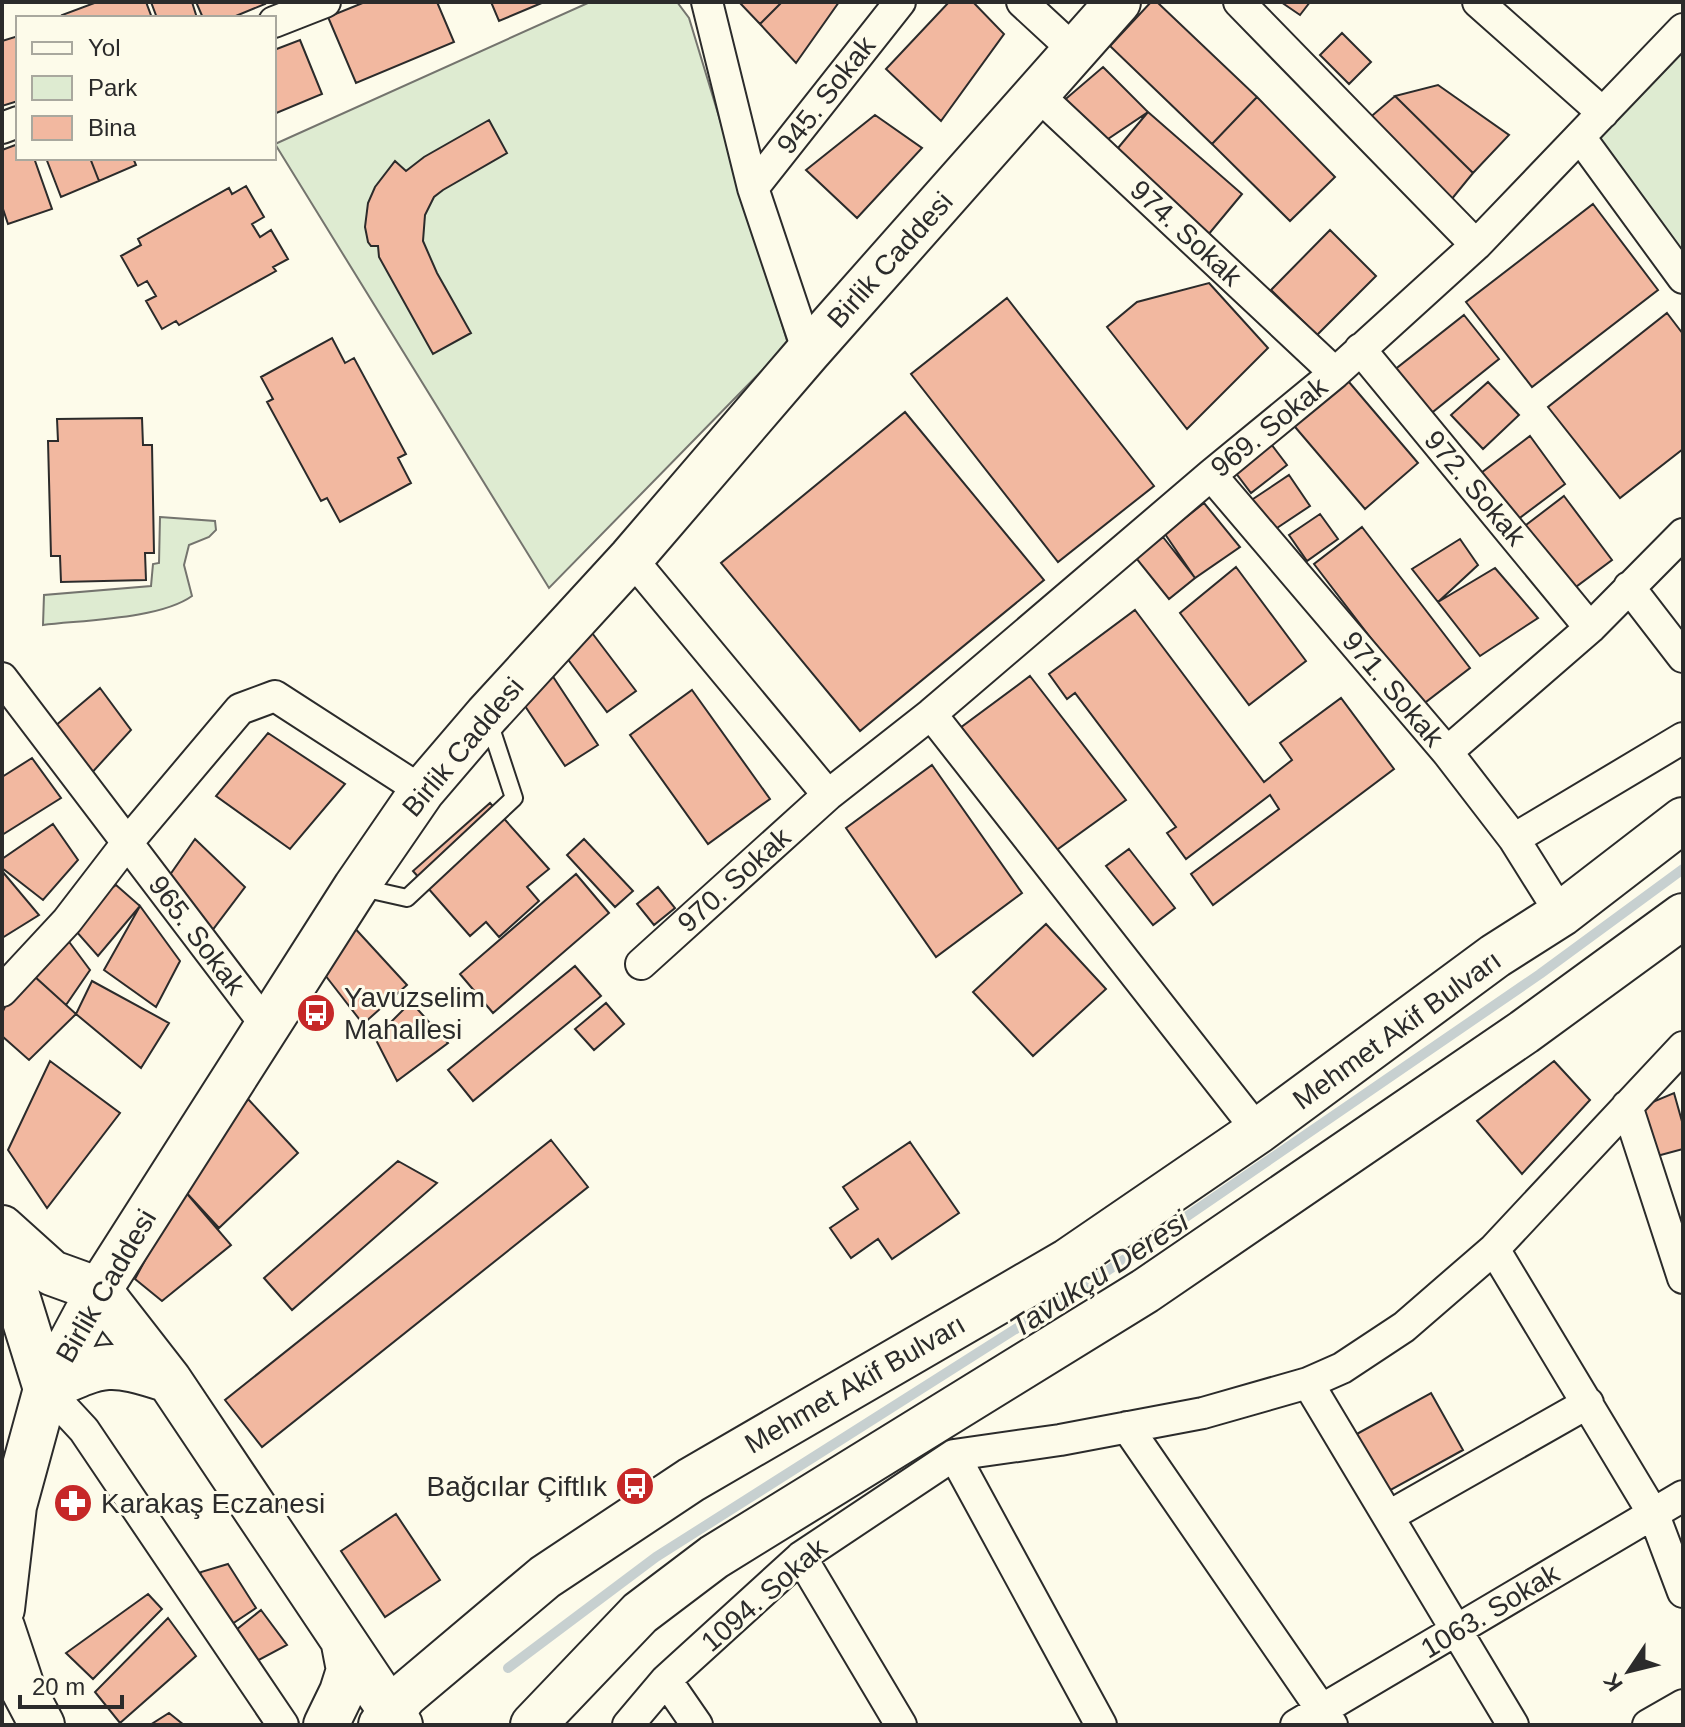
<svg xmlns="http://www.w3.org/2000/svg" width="1685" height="1727" font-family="Helvetica,sans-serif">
	<rect width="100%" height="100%" fill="#fdfbea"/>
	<path fill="#deebd1" stroke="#74746e" stroke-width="2" d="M590,2H677L689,18L788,344L549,588L275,144Z
		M1683,44V282L1565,144Z
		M160,517L215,521L216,530L209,537L189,545L184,565L192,596C160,619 84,620 43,625L44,595L151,586L153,564L159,563Z"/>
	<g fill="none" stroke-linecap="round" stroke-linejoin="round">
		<path stroke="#c7d0d0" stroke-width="10" d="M508,1668L656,1557L1107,1271L1540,974L1683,869"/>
	</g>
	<path fill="#f2b8a0" stroke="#2b2b2b" stroke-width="2" d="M97,2H146L152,18H63L62,15Z
		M151,2H192L197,18H157Z
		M196,2H264L265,4L231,18H203Z
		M365,2H437L454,42L356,83L328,17Z
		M491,2H544L499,21Z
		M739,2H782L760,24Z
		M782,2H839L796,63L760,24Z
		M949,2H973L1004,34L941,121L886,69Z
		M1151,2H1157L1257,97L1212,144L1110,46Z
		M1281,2H1310L1300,15Z
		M1342,33L1371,62L1349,84L1320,55Z
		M18,36V101L2,106V41Z
		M300,40L322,94L274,114V50Z
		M1103,67L1148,112L1102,143L1061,103Z
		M1438,85L1509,135L1473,173L1395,96Z
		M1395,96L1473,173L1442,211L1360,126Z
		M1257,97L1335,177L1290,221L1212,144Z
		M1148,112L1242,194L1208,235L1113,154Z
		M875,115L922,148L857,218L806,170Z
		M489,120L507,153L443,190L434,197L425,215L423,241L437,273L471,333L433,354L379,257L378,246H371L368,242L365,227L368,203L375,187L395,161L406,171L424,157Z
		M18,144V158H34L52,209L8,224L2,206V150Z
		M46,158H90L99,181L61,197Z
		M90,158H133L136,165L99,181Z
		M246,186L264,217L252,224L260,237L271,230L288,259L273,267L276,271L179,325L176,321L162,329L146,301L156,296L147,281L138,286L121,256L141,245L138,239L229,188L232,194Z
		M1593,204L1658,290L1532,387L1466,302Z
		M1330,230L1376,276L1317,335L1271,290Z
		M1209,283L1268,348L1187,429L1107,327L1137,302Z
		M1007,298L1154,486L1058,562L911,374Z
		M1667,313L1683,334V449L1620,498L1548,407Z
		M1464,315L1499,359L1429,415L1393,371Z
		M332,338L345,363L354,358L406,454L398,458L411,483L340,522L327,498L321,501L267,402L273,399L261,377Z
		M1343,375L1418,463L1365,509L1290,421Z
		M1488,382L1519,415L1483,449L1451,415Z
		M905,412L1044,580L860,731L721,563Z
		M142,418L143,445H152L154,553H145L146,580L61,582L60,556H51L48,441H58L57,419Z
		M1530,436L1565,484L1513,523L1477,476Z
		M1268,440L1287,465L1251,493L1232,468Z
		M1289,475L1310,506L1268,534L1247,503Z
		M1564,496L1612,560L1565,595L1518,531Z
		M1204,503L1240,547L1195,578L1165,534Z
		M1320,514L1338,539L1307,561L1289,535Z
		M1362,527L1470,668L1422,705L1314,564Z
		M1163,537L1195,578L1169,599L1136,558Z
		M1460,539L1478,565L1438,602L1412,569Z
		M1236,567L1306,661L1249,705L1180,613Z
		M1495,568L1538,618L1480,656L1438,602Z
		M1135,610L1264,782L1292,760L1280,743L1341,698L1394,769L1213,905L1191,874L1279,809L1270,795L1186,859L1167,833L1176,827L1075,693L1067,699L1049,674Z
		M583,621L636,691L607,712L555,642Z
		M546,666L598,745L565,766L513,688Z
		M1030,676L1126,800L1051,854L960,728Z
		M100,688L131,730L88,777L48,732Z
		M692,690L770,799L708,844L630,735Z
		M268,733L345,784L290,849L216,796Z
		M32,758L61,798L2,835V777Z
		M932,765L1022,893L936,957L846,828Z
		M490,803L549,869L527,887L539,901L499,937L486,922L470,936L413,871Z
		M53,824L78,860L43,900L2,868V859Z
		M195,839L245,887L208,936L165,882Z
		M584,839L633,891L615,907L567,855Z
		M1129,849L1175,908L1153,925L1106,866Z
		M2,871L39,915L2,938Z
		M576,874L609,913L493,1013L460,974Z
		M116,885L140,906L98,956L67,921Z
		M658,887L675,908L654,925L637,904Z
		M140,906L180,961L156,1007L104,970Z
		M351,924L407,985L363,1024L325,975Z
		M1046,924L1106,989L1033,1056L973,992Z
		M67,939L90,970L66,1005L33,975Z
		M575,966L601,996L473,1101L448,1070Z
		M24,967L76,1014L29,1060L2,1036V1013Z
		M92,981L169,1023L141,1068L76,1014Z
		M411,1002L448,1043L397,1081L375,1038Z
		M606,1003L624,1024L594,1050L575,1029Z
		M50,1061L120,1113L47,1208L8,1150Z
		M1554,1061L1590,1100L1522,1174L1477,1121Z
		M1674,1093L1683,1125V1149L1657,1156L1643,1106Z
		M248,1099L298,1153L219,1228L183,1189Z
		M551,1140L588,1187L262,1447L225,1400Z
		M910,1142L959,1213L892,1259L878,1239L851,1258L830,1228L858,1209L843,1187Z
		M398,1161L437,1183L292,1310L264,1278Z
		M183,1189L231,1245L162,1301L135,1279Z
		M1431,1393L1463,1450L1387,1492L1355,1435Z
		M396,1514L440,1580L385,1617L341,1551Z
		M228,1564L256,1608L229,1626L193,1590L201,1572Z
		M148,1594L162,1609L93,1679L66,1653Z
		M261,1610L287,1645L255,1662L231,1634Z
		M168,1618L196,1656L120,1723L95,1692Z
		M169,1713L184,1725H150Z"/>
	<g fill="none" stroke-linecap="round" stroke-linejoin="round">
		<g stroke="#2b2b2b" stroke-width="20">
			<path id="service" d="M358,887L407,898L514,798L489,722"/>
		</g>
		<g stroke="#2b2b2b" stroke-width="34">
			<path id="minor" d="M707,2L753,188L808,352
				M1022,2L1075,51
				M1239,2L1476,245
				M1478,2L1603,113
				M274,22L325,2
				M1037,94L1335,373
				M2,128L18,122
				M1580,137L1683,278
				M753,188L900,2
				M1360,349L1590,628
				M1211,475L1447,752L1514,839L1561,914
				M631,558L828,795
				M1629,587L1683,657
				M2,678L268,1028
				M931,714L1258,1131
				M1447,752L1590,628L1683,534
				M1514,839L1683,738
				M641,964L828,795L931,714L1211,475L1335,373L1476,245L1683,29
				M2,991L67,921L127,843L240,709L275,696L422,791
				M1627,1106L1683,1278
				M1494,1249L1654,1515L1683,1592
				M1308,1383L1513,1725
				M46,1389L84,1430L283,1725
				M1127,1427L1332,1725
				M954,1455L1101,1725
				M1389,1516L1588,1403
				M801,1557L901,1725
				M666,1680L697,1725
				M628,1725L666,1680L801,1557L954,1455L1060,1440L1203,1413L1308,1383L1342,1368L1404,1327L1494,1249L1683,1047
				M1296,1725L1683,1496
				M1648,1725L1683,1705"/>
		</g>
		<g stroke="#2b2b2b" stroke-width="48">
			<path id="secondary" d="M2,1228L52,1273L99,1290L169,1380L400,1725
				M2,1247L46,1389C104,1363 107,1360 169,1380
				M2,1609L14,1506L46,1389L99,1290L356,887L422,791L487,715L631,558L808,352L1118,2
				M2,1627L22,1687L42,1725
				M326,1725L342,1692L349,1670L344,1644"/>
		</g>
		<g stroke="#2b2b2b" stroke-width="48">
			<path id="primary" d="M381,1725L405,1695L545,1577L691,1480L1068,1261L1258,1131L1495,956L1561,914L1683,820
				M533,1725L640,1613L714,1557L1145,1291L1524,1032L1683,916"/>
		</g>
		<use href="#service" stroke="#fdfbea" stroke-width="16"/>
		<use href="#minor" stroke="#fdfbea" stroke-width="30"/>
		<use href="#secondary" stroke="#fdfbea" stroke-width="44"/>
		<use href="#primary" stroke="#fdfbea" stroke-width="44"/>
	</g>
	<defs>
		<g id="bus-disc" transform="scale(2)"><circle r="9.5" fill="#c62828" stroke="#fdfbea"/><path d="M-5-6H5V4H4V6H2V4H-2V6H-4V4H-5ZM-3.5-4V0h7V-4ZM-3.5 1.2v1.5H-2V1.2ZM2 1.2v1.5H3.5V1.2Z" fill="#fff"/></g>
		<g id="pharmacy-disc" transform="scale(2)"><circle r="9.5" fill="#c62828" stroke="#fdfbea"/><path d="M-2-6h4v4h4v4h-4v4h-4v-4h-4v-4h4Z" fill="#fff"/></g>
	</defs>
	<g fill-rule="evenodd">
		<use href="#bus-disc" x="316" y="1013"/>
		<use href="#bus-disc" x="635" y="1486"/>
		<use href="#pharmacy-disc" x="73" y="1503"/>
	</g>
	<g text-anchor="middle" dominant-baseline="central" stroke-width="6" stroke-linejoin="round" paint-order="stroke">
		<g font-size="28" fill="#2b2b2b" stroke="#fdfbea">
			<text transform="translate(826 95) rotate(-52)">945. Sokak</text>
			<text transform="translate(1186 233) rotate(43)">974. Sokak</text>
			<text transform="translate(890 260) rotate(-48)">Birlik Caddesi</text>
			<text transform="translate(1269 427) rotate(-39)">969. Sokak</text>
			<text transform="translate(1475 488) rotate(50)">972. Sokak</text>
			<text transform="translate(1393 689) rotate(50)">971. Sokak</text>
			<text transform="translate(463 747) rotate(-50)">Birlik Caddesi</text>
			<text transform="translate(734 880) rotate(-42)">970. Sokak</text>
			<text transform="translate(197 935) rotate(53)">965. Sokak</text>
			<text transform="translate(1397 1030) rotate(-36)">Mehmet Akif Bulvarı</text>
			<text transform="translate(106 1286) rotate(-60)">Birlik Caddesi</text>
			<text transform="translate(855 1384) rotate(-30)">Mehmet Akif Bulvarı</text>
			<text transform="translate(764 1595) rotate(-41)">1094. Sokak</text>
			<text transform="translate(1490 1611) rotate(-31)">1063. Sokak</text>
		</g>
		<g font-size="28" fill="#2b2b2b" stroke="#fdfbea" text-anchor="start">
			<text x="344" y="997">Yavuzselim<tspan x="344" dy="32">Mahallesi</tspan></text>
			<text x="607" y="1486" text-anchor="end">Bağcılar Çiftlık</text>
			<text x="101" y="1503">Karakaş Eczanesi</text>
		</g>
		<g font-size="30" font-style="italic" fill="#2b2b2b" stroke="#fdfbea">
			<text transform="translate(1099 1274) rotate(-33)">Tavukçu Deresi</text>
		</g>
	</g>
	<rect width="1685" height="1727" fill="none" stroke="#2b2b2b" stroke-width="8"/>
	<rect x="16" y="16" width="260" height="144" fill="#fdfbea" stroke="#a9a89e" stroke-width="2"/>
	<rect x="32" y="42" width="40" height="12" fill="#fdfbea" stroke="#a9a89e" stroke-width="2"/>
	<text x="88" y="56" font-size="24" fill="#2b2b2b">Yol</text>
	<rect x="32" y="76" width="40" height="24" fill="#deebd1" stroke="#a9a89e" stroke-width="2"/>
	<text x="88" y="96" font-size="24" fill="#2b2b2b">Park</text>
	<rect x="32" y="116" width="40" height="24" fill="#f2b8a0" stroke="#a9a89e" stroke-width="2"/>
	<text x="88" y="136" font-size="24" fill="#2b2b2b">Bina</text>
	<g transform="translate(1629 1671) rotate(235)" stroke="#fdfbea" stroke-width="6" paint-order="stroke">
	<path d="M0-6L14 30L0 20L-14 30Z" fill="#2b2b2b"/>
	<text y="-12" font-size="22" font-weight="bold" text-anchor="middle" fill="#2b2b2b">K</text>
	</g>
	<path d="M20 1695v12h102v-12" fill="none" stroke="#2b2b2b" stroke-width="4"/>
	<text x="32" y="1695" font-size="24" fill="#2b2b2b" stroke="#fdfbea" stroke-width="6" paint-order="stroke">20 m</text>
</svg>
